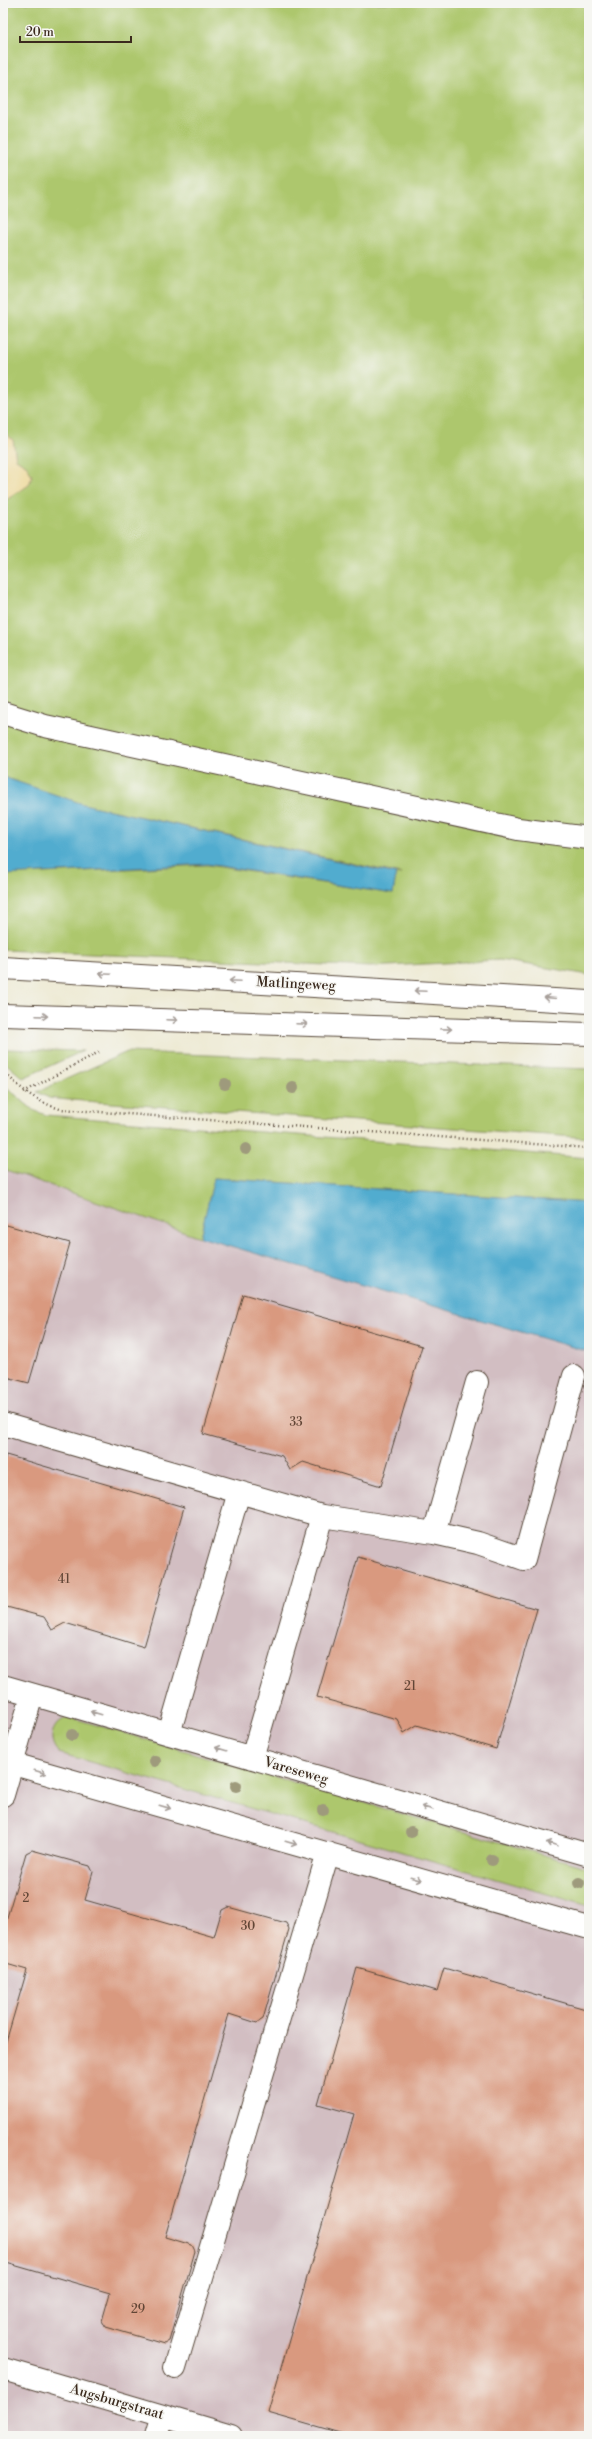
<svg xmlns="http://www.w3.org/2000/svg" width="592" height="2439" font-family="'Libre Bodoni',serif">
	<rect width="100%" height="100%" fill="#f6f6f2"/>
	<filter id="ink" filterUnits="userSpaceOnUse"><feTurbulence type="fractalNoise" baseFrequency=".025" numOctaves="2"/><feDisplacementMap in="SourceGraphic" scale="8" xChannelSelector="R" yChannelSelector="G"/><feConvolveMatrix kernelMatrix="1 2 1 2 8 2 1 2 1" color-interpolation-filters="sRGB"/></filter>
	<filter id="wash" filterUnits="userSpaceOnUse"><feTurbulence type="fractalNoise" baseFrequency=".012" numOctaves="4" result="noise"/><feDisplacementMap in="SourceGraphic" scale="16" xChannelSelector="R" yChannelSelector="G"/><feGaussianBlur stdDeviation="0.9" result="paint"/><feColorMatrix in="noise" values="0 0 0 0 0 0 0 0 0 0 0 0 0 0 0 0 0 1.4 0 .05"/><feComposite in="paint" operator="in"/></filter>
	<g filter="url(#wash)">
		<rect width="100%" height="100%" fill="#ede9d1"/>
		<path fill="#d2bec2" d="M3,1169L200,1237L589,1352V2436H3Z"/>
		<path fill="#adc76d" stroke="#747846" d="M3,3H589V975L500,960L370,967L3,950V875L207,865L393,894L396,874H401L83,804L3,777Z
			M3,1049L83,1051L23,1078L3,1061Z
			M127,1052L589,1069V1138L57,1099L49,1098L37,1092Z
			M3,1084L33,1110L46,1115L589,1158V1203L214,1178L200,1237L3,1169Z
			M69,1717L589,1868V1906L59,1753C46,1740 52,1722 69,1717Z"/>
		<path fill="#eeda9e" stroke="#94825e" d="M3,431L13,440L16,459L27,466L32,476L29,485L3,502Z"/>
		<path fill="#51accf" stroke="#466b76" d="M3,777L83,804L396,874L393,894L207,864L3,875Z
			M214,1178L589,1203V1352L200,1237Z"/>
		<g id="blocks">
			<path fill="#d9997f" d="M3,1224L70,1243L29,1383L3,1376Z
				M243,1294L422,1346L381,1486L303,1462L290,1470L282,1456L203,1434Z
				M6,1455L184,1507L144,1647L65,1623L52,1630L44,1617L3,1606V1464Z
				M358,1557L537,1609L496,1749L417,1725L404,1733L397,1719L317,1697Z
				M32,1850L90,1866L93,1872L85,1900L214,1937L222,1910L228,1907L286,1923L289,1929L263,2019L257,2023L229,2014L165,2237L192,2245L195,2251L169,2341L164,2344L106,2327L102,2321L110,2293L3,2262V2052L27,1970L3,1963V1931L26,1853Z
				M357,1968L437,1991L444,1968L589,2010V2436H348L268,2413L354,2114L318,2104Z"/>
		</g>
	</g>
	<g filter="url(#ink)">
		<use href="#blocks" fill-opacity="0" stroke="#564739" stroke-width="1"/>
		<g fill="none" stroke-linecap="round" stroke-linejoin="round">
			<g stroke="#564739" stroke-width="24">
				<path id="minor" d="M3,713L45,726L518,829L589,838
					M3,1424L322,1516L252,1758
					M322,1516L434,1533L478,1543L524,1559L574,1376
					M434,1533L477,1382
					M3,1686L589,1855
					M169,1734L239,1492
					M3,1761L589,1928
					M3,1795L32,1695
					M175,2368L328,1853
					M3,2369L231,2436
					M156,2436L162,2416"/>
			</g>
			<g stroke="#564739" stroke-width="24">
				<path id="major" d="M3,968L589,1002
					M3,1015L589,1034"/>
			</g>
			<path stroke="#564739" stroke-width="2.5" stroke-dasharray="1 3" stroke-linecap="butt" d="M3,1071C21,1089 35,1101 60,1109L589,1148
				M24,1092L101,1051"/>
			<use href="#minor" stroke="#fff" stroke-width="22"/>
			<use href="#major" stroke="#fff" stroke-width="22"/>
		</g>
		<g fill="#9e9a7c">
			<circle cx="225" cy="1084" r="6"/>
			<circle cx="293" cy="1088" r="6"/>
			<circle cx="246" cy="1149" r="6"/>
			<circle cx="72" cy="1735" r="6"/>
			<circle cx="155" cy="1761" r="6"/>
			<circle cx="236" cy="1786" r="6"/>
			<circle cx="323" cy="1810" r="6"/>
			<circle cx="411" cy="1832" r="6"/>
			<circle cx="492" cy="1860" r="6"/>
			<circle cx="579" cy="1883" r="6"/>
		</g>
		<defs><path id="oneway-shaft" d="M-6 0H5M1.5-3L5.5 0L1.5 3" fill="none" stroke-width="1.6" stroke-linecap="round" stroke-linejoin="round"/></defs>
		<g stroke="#a79f9a">
			<use href="#oneway-shaft" transform="translate(105 974) rotate(-177)"/>
			<use href="#oneway-shaft" transform="translate(235 981) rotate(-177)"/>
			<use href="#oneway-shaft" transform="translate(420 991) rotate(-177)"/>
			<use href="#oneway-shaft" transform="translate(550 998) rotate(-175)"/>
			<use href="#oneway-shaft" transform="translate(42 1016) rotate(2)"/>
			<use href="#oneway-shaft" transform="translate(172 1020) rotate(2)"/>
			<use href="#oneway-shaft" transform="translate(302 1024) rotate(2)"/>
			<use href="#oneway-shaft" transform="translate(446 1029) rotate(2)"/>
			<use href="#oneway-shaft" transform="translate(96 1713) rotate(-164)"/>
			<use href="#oneway-shaft" transform="translate(221 1749) rotate(-164)"/>
			<use href="#oneway-shaft" transform="translate(40 1772) rotate(16)"/>
			<use href="#oneway-shaft" transform="translate(165 1807) rotate(16)"/>
			<use href="#oneway-shaft" transform="translate(427 1808) rotate(-164)"/>
			<use href="#oneway-shaft" transform="translate(291 1843) rotate(16)"/>
			<use href="#oneway-shaft" transform="translate(552 1844) rotate(-164)"/>
			<use href="#oneway-shaft" transform="translate(416 1879) rotate(16)"/>
		</g>
	</g>
	<g text-anchor="middle" dominant-baseline="central" stroke-width="3" stroke-linejoin="round" paint-order="stroke">
		<g font-size="12" fill="#624636">
			<text x="296" y="1422">33</text>
			<text x="64" y="1579">41</text>
			<text x="410" y="1686">21</text>
			<text x="26" y="1898">2</text>
			<text x="248" y="1926">30</text>
			<text x="138" y="2309">29</text>
		</g>
		<g font-size="14" fill="#3b2a1e" stroke="#f6f6f2">
			<text transform="translate(296 984) rotate(3)">Matlingeweg</text>
			<text transform="translate(296 1771) rotate(16)">Vareseweg</text>
			<text transform="translate(117 2402) rotate(16)">Augsburgstraat</text>
		</g>
	</g>
	<rect width="592" height="2439" fill="none" stroke="#f6f6f2" stroke-width="16"/>
	<path d="M20 36v6h111v-6" fill="none" stroke="#3b2a1e" stroke-width="2"/>
	<text x="26" y="36" font-size="12" fill="#3b2a1e" stroke="#f6f6f2" stroke-width="3" paint-order="stroke">20 m</text>
</svg>
